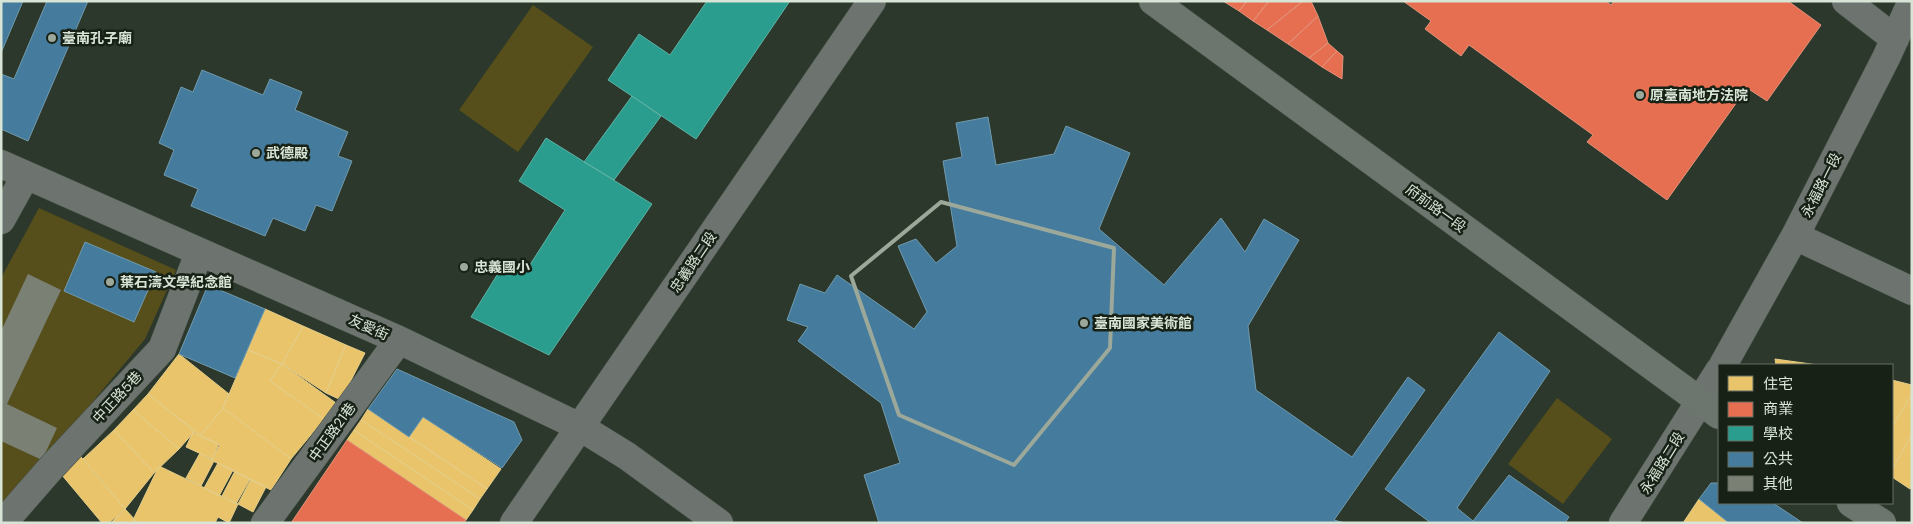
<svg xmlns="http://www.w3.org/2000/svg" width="1913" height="524" font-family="'DM Sans','Noto Sans TC',sans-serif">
	<rect width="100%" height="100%" fill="#2c382b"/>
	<path fill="#564e1b" d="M533,5L593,47L518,152L459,110Z
		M39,208L176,270L145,339L1,512V278Z
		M1557,398L1612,439L1563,504L1508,464Z"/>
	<path fill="#e9c46a" stroke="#e4ce8a" d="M265,309L303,326L282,364L248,350Z
		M303,326L346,345L326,393L282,364Z
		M346,345L365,353L341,400L326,393Z
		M248,350L282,364L270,381L324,419L291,459L223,408Z
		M179,354L229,394L223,408L200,436L148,394Z
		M1775,359L1818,365H1776Z
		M282,364L336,403L324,419L270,381Z
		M1892,380L1912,385V394L1892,427Z
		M148,394L195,431L179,449L133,410Z
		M1912,394V434L1892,470V427Z
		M223,408L291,459L271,490L211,460L220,445L200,436Z
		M368,409L487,489L480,499L361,420Z
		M133,410L179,449L154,473L114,430Z
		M423,417L501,469L487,489L409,437Z
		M361,420L480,499L473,510L354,430Z
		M114,430L154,473L125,509L83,459Z
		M354,430L473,510L466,520L347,440Z
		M193,432L219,444L212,459L186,447Z
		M1912,434V486L1910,489L1892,477V470Z
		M76,451L125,509L109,523H102L56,468Z
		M200,453L214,461L201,486L186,478Z
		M218,463L233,470L219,496L204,488Z
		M159,466L238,504L229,523L218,517L215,523H139L133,520Z
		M235,471L250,479L236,504L222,496Z
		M251,479L266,487L253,512L238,504Z
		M1699,499L1729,523H1683Z
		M125,509L138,523H111Z"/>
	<path fill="#e76f51" stroke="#e29279" d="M1223,1H1247L1239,11Z
		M1247,1H1269L1253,21L1239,11Z
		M1269,1H1303L1267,30L1253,21Z
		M1303,1H1311L1318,16L1288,44L1267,30Z
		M1403,1H1606L1611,5L1614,1H1788L1821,25L1767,101L1747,88L1667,200L1587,142L1593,135L1469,45L1461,56L1425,29L1431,21Z
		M1318,16L1328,43L1309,58L1288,44Z
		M1328,43L1337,51L1322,67L1309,58Z
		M1337,51L1343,56L1342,79L1322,67Z
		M347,440L466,520L464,523H291Z"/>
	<path fill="#2a9d8f" stroke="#5eb3a4" d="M707,1H790L696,139L608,80L639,34L670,55Z
		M632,96L661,116L614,180L584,162Z
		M546,138L652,204L549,355L471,317L507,259L526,271L565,210L519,181Z"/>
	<path fill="#457b9d" stroke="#719bae" d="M1,1H23L1,53Z
		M47,1H88L28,141L1,129V74L14,79Z
		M202,70L263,95L270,79L302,92L295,110L348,132L338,156L352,161L332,211L316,205L305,231L273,218L265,236L191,206L198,189L164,175L174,150L159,143L181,87L193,92Z
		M988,117L996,165L1054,154L1066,126L1130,153L1099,229L1164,285L1221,218L1245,252L1264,219L1299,240L1248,326L1256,390L1352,457L1408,377L1425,390L1334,520L1345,523H879L864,475L900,463L881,403L798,341L808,327L787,320L800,284L825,293L837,275L914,329L927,312L898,246L916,239L936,263L957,246L943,161L962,157L956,123Z
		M85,242L156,272L134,322L64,291Z
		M208,285L265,309L235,378L179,354Z
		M1499,332L1550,371L1457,508L1473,521L1509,475L1569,517L1565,523H1431L1385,489Z
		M397,369L514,422L522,440L502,468L423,417L409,437L368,409Z
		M1711,483H1719V503H1773L1803,523H1729L1699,499Z"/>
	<path fill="#7a8174" d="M28,274L61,290L7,404L57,428L42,460L1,441V331Z"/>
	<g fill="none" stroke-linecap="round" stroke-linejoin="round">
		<g stroke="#485347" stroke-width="29">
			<path id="minor" d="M1846,1L1895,39
				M1,164L399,340L580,427L627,456L719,523
				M1,220L26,175
				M1795,236L1912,291
				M1723,365L1795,236L1886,58L1912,1
				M3,523L50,469L162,349L199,253
				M265,523L399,340
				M514,523L872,1
				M1623,523L1719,371"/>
		</g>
		<g stroke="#485347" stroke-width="29">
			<path id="major" d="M1153,1L1719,415
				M1851,503L1882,523"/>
		</g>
		<use href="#minor" stroke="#6d7470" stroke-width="28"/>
		<use href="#major" stroke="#6c756e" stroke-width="28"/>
	</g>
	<path fill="none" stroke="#9ca89a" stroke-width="4" stroke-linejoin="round" d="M941,202L1114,248L1110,348L1014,465L899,415L851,276Z"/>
	<g fill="#9ca89a" stroke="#172116" stroke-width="2">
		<circle cx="52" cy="38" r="5"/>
		<circle cx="1640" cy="95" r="5"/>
		<circle cx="256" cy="153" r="5"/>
		<circle cx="464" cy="267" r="5"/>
		<circle cx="110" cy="282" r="5"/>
		<circle cx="1084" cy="323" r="5"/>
	</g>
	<g text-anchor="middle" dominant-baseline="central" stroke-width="5" stroke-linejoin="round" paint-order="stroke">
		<g font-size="14" font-weight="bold" fill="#d8e5d6" stroke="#172116" text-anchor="start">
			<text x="62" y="38">臺南孔子廟</text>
			<text x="1650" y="95">原臺南地方法院</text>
			<text x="266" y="153">武德殿</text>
			<text x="474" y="267">忠義國小</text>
			<text x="120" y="282">葉石濤文學紀念館</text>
			<text x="1094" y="323">臺南國家美術館</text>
		</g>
		<g font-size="14" fill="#d8e5d6" stroke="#172116">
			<text transform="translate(1821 185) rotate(-63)">永福路一段</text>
			<text transform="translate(1436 208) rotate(36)">府前路一段</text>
			<text transform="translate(693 262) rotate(-56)">忠義路二段</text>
			<text transform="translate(369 327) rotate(24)">友愛街</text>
			<text transform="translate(117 397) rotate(-47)">中正路5巷</text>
			<text transform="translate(332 432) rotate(-54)">中正路21巷</text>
			<text transform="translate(1662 463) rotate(-58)">永福路二段</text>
		</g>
	</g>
	<rect width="1913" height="524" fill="none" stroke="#d8e5d6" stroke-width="5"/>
	<rect x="1718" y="364" width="175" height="140" fill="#172116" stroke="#646f63"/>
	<rect x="1728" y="376" width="25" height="15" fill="#e9c46a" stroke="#646f63"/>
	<text x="1763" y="389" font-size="15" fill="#d8e5d6">住宅</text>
	<rect x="1728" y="402" width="25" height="15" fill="#e76f51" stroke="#646f63"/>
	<text x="1763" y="414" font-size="15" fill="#d8e5d6">商業</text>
	<rect x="1728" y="426" width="25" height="15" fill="#2a9d8f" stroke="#646f63"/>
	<text x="1763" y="439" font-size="15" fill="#d8e5d6">學校</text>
	<rect x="1728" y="452" width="25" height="15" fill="#457b9d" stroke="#646f63"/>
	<text x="1763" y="464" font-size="15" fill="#d8e5d6">公共</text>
	<rect x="1728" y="476" width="25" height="15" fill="#7a8174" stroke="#646f63"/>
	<text x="1763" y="489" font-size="15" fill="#d8e5d6">其他</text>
</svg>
